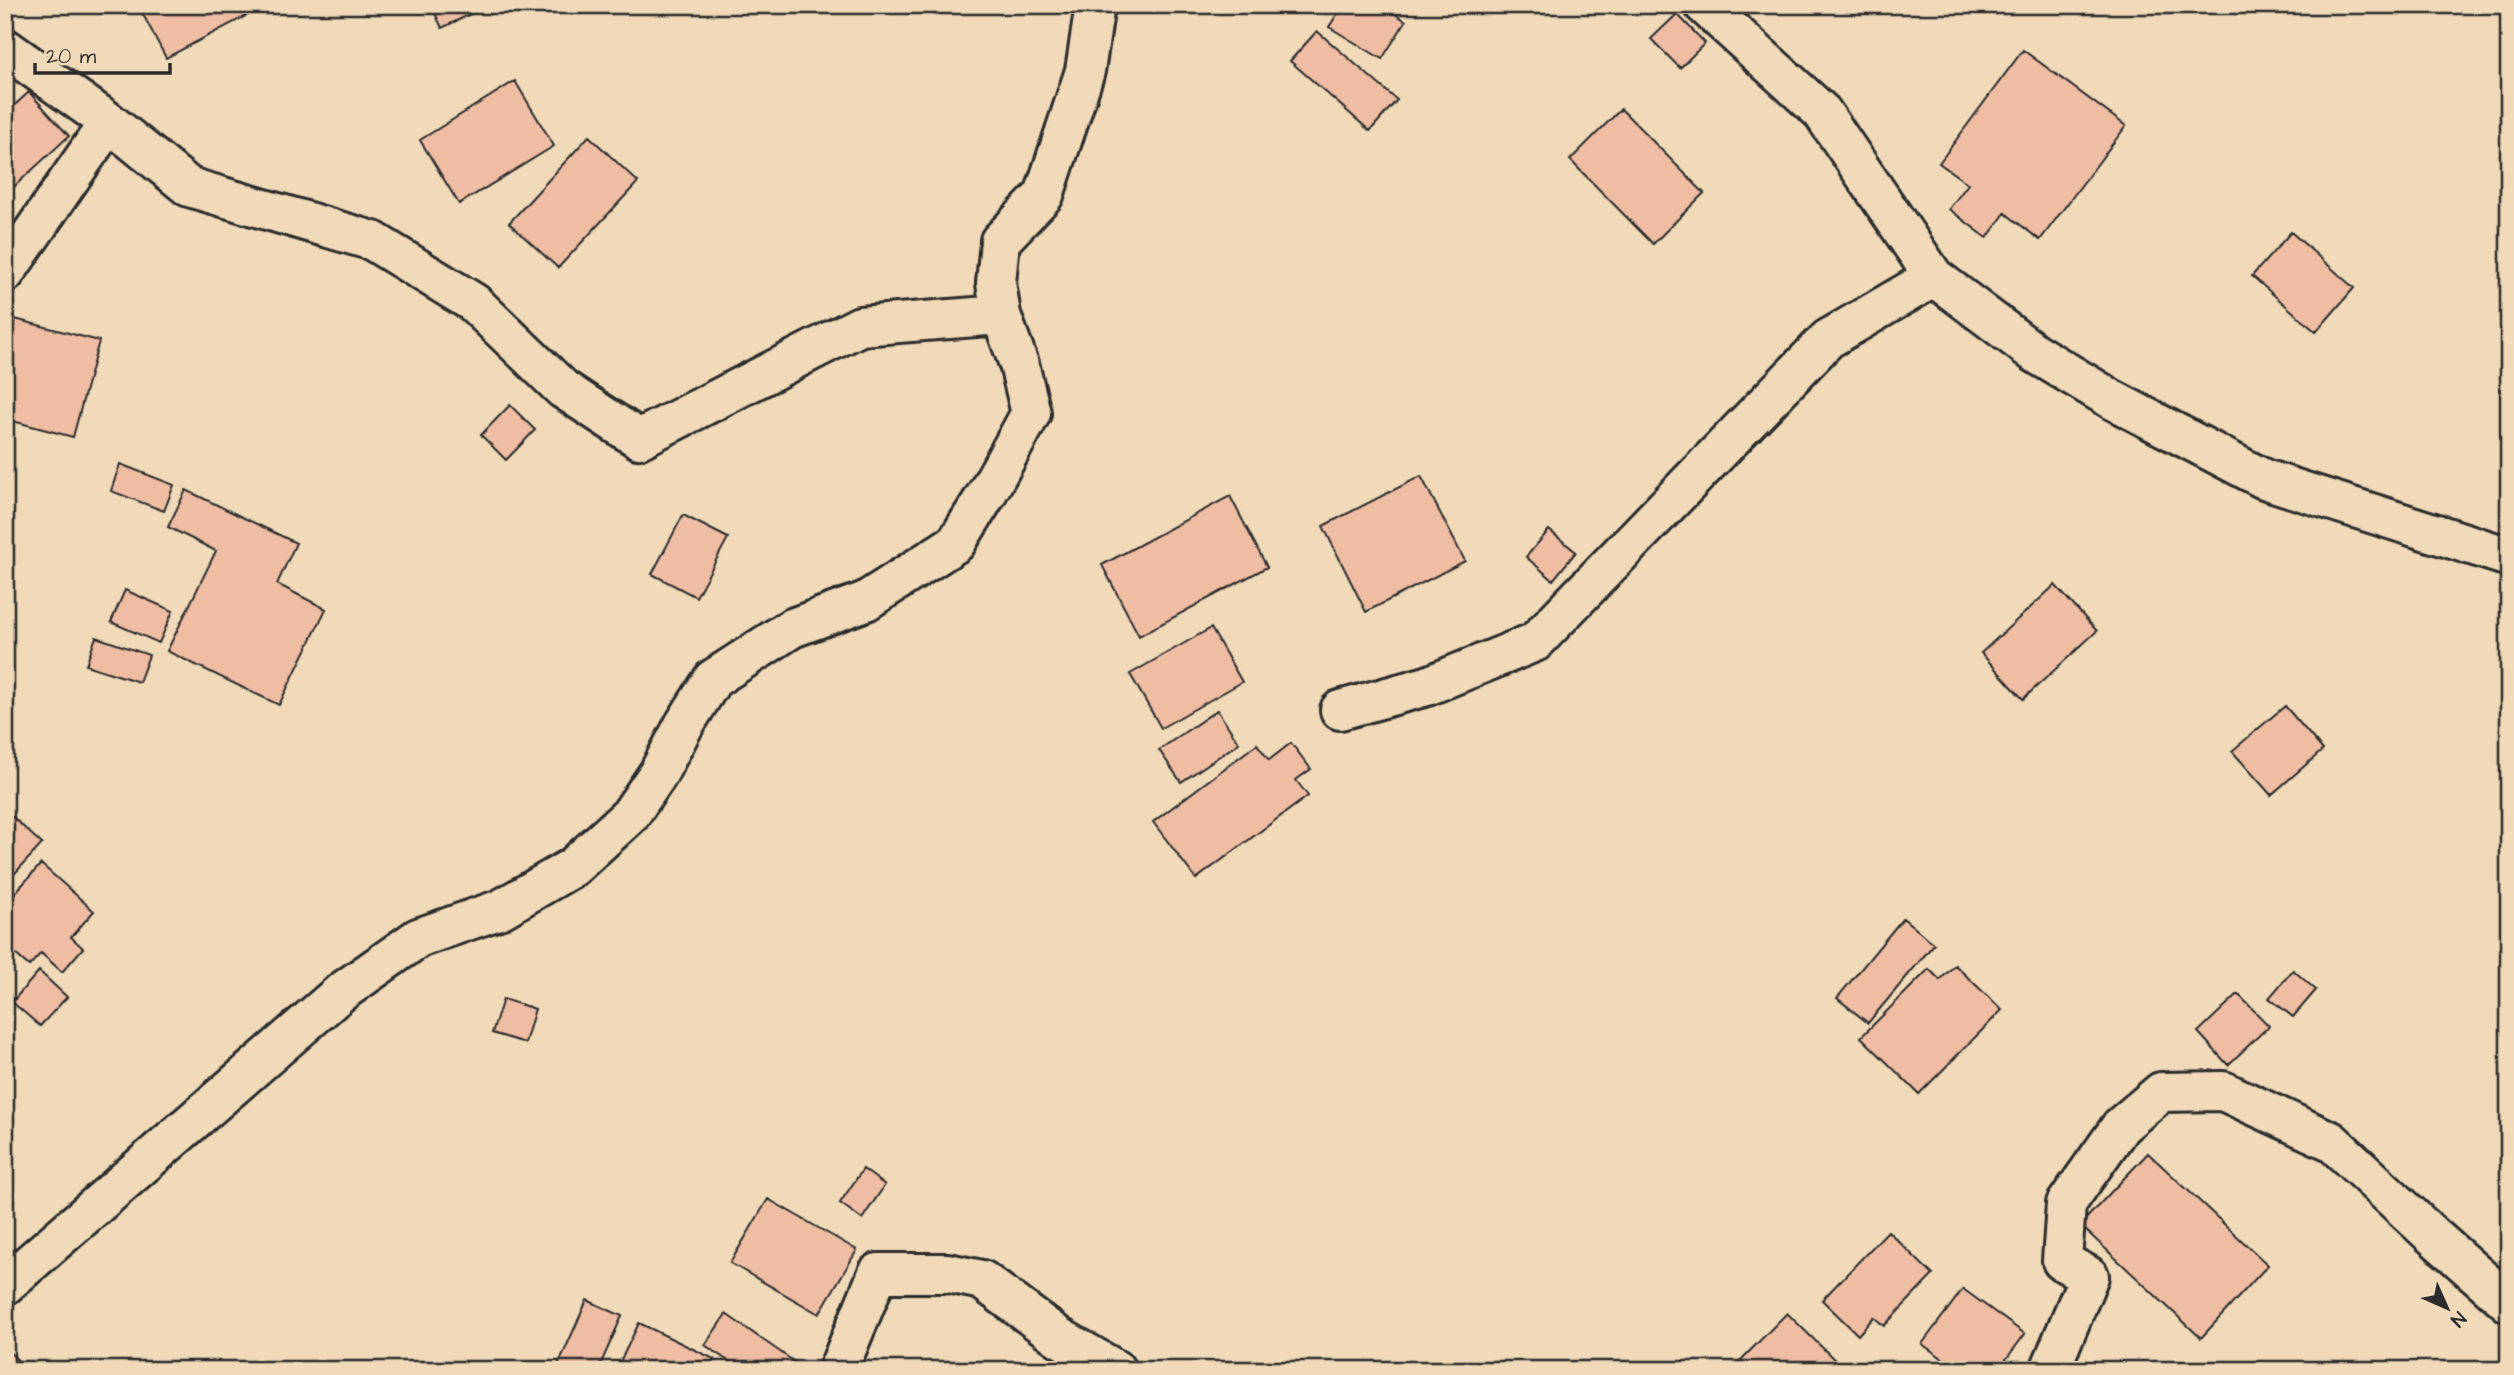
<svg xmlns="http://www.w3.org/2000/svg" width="2514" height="1375" font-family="'Architects Daughter',sans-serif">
	<rect width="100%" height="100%" fill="#f0dab9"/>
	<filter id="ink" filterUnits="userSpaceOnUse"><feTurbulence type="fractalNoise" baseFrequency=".0143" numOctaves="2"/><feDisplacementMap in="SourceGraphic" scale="14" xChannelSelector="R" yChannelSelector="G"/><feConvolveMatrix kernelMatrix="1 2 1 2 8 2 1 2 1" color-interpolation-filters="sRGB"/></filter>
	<g filter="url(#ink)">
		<path fill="#efbda3" stroke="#2b2b2b" stroke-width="2" d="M138,5H262L263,7L166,58Z
			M431,5H489L442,28Z
			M1343,5H1381L1406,21L1382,59L1329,27Z
			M1677,14L1705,43L1680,68L1651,39Z
			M1317,31L1397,100L1370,131L1290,61Z
			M2023,50L2126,126L2040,240L2005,213L1987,238L1949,209L1968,184L1939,163Z
			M515,81L554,146L459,204L420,140Z
			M29,92L69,136L5,195V114Z
			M1621,109L1704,193L1653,244L1570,160Z
			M589,136L638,182L558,268L509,223Z
			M2291,232L2354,288L2316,332L2252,276Z
			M15,319L99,341L73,437L5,419V354Z
			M510,405L535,430L506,460L481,435Z
			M120,464L174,485L164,511L111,491Z
			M1421,476L1465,561L1366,612L1323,526Z
			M186,490L296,543L277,584L326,609L279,705L167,651L216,551L168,527Z
			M1230,496L1267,567L1139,636L1102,565Z
			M683,515L728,538L696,597L652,574Z
			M1549,530L1576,552L1553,580L1526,557Z
			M2055,585L2097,631L2023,699L1981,653Z
			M125,590L173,611L159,643L111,622Z
			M1211,628L1242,682L1161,728L1130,674Z
			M96,637L149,655L139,682L86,665Z
			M2285,706L2323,750L2271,795L2232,751Z
			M1217,710L1239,743L1181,782L1159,750Z
			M1291,743L1311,769L1296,780L1308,796L1196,879L1153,822L1257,744L1269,760Z
			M5,810L42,844L5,884Z
			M41,864L94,911L71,937L83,948L62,972L41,953L29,966L5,945V904Z
			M1903,918L1934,944L1868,1023L1837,998Z
			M1955,965L2002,1010L1919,1094L1861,1037L1929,969L1940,980Z
			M2293,970L2316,990L2293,1017L2269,998Z
			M39,971L67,997L40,1026L12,1002Z
			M2238,994L2269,1026L2228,1065L2198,1032Z
			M503,999L535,1009L525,1043L492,1033Z
			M2148,1153L2268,1265L2201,1338L2080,1225Z
			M863,1169L885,1185L862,1219L840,1203Z
			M768,1199L857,1250L819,1314L730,1263Z
			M1888,1231L1933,1275L1884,1326L1874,1317L1858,1335L1822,1300Z
			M1963,1289L2025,1334L1998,1370H1959L1922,1344Z
			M587,1300L622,1316L598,1370H556Z
			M1787,1313L1845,1370H1741L1736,1365Z
			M726,1314L806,1370H741L705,1345Z
			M639,1323L714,1359L709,1370H616Z
			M5,1348L28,1370H5Z"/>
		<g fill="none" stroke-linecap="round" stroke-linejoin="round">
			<g stroke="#2b2b2b" stroke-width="44">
				<path id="minor" d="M1704,5L1822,112L1934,277L2035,353L2113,400L2264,479L2509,557
					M5,48L109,122L189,187L373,241L474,303L563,389L639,439L860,326L1001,315
					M5,273L109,122
					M1340,710L1427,686L1535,642L1828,339L1934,277
					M5,1285L340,993L418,938L501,909L573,867L630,815L658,774L684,725L713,679L792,628L866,601L956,543L986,495L1031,413L1019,364L1001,315L996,283L1000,241L1044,195L1085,71L1095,5
					M838,1370L878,1273H948L982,1280L1059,1337L1116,1370
					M2050,1370L2089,1276L2062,1261L2066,1204L2121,1126L2161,1092L2223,1091L2331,1141L2432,1235L2509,1303"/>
			</g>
			<use href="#minor" stroke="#f0dab9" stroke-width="38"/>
		</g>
	</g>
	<rect width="2514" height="1375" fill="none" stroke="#f0dab9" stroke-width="28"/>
	<rect x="14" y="14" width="2486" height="1347" fill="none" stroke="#2b2b2b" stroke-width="2.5" filter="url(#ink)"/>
	<g transform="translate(2447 1308) rotate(135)" stroke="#f0dab9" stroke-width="5" paint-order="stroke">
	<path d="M0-5L12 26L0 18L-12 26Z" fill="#2b2b2b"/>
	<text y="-10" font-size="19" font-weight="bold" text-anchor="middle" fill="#2b2b2b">N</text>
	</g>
	<path d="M35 63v10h135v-10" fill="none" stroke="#2b2b2b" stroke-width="3.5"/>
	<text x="46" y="63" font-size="21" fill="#2b2b2b" stroke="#f0dab9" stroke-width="5" paint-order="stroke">20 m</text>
</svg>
